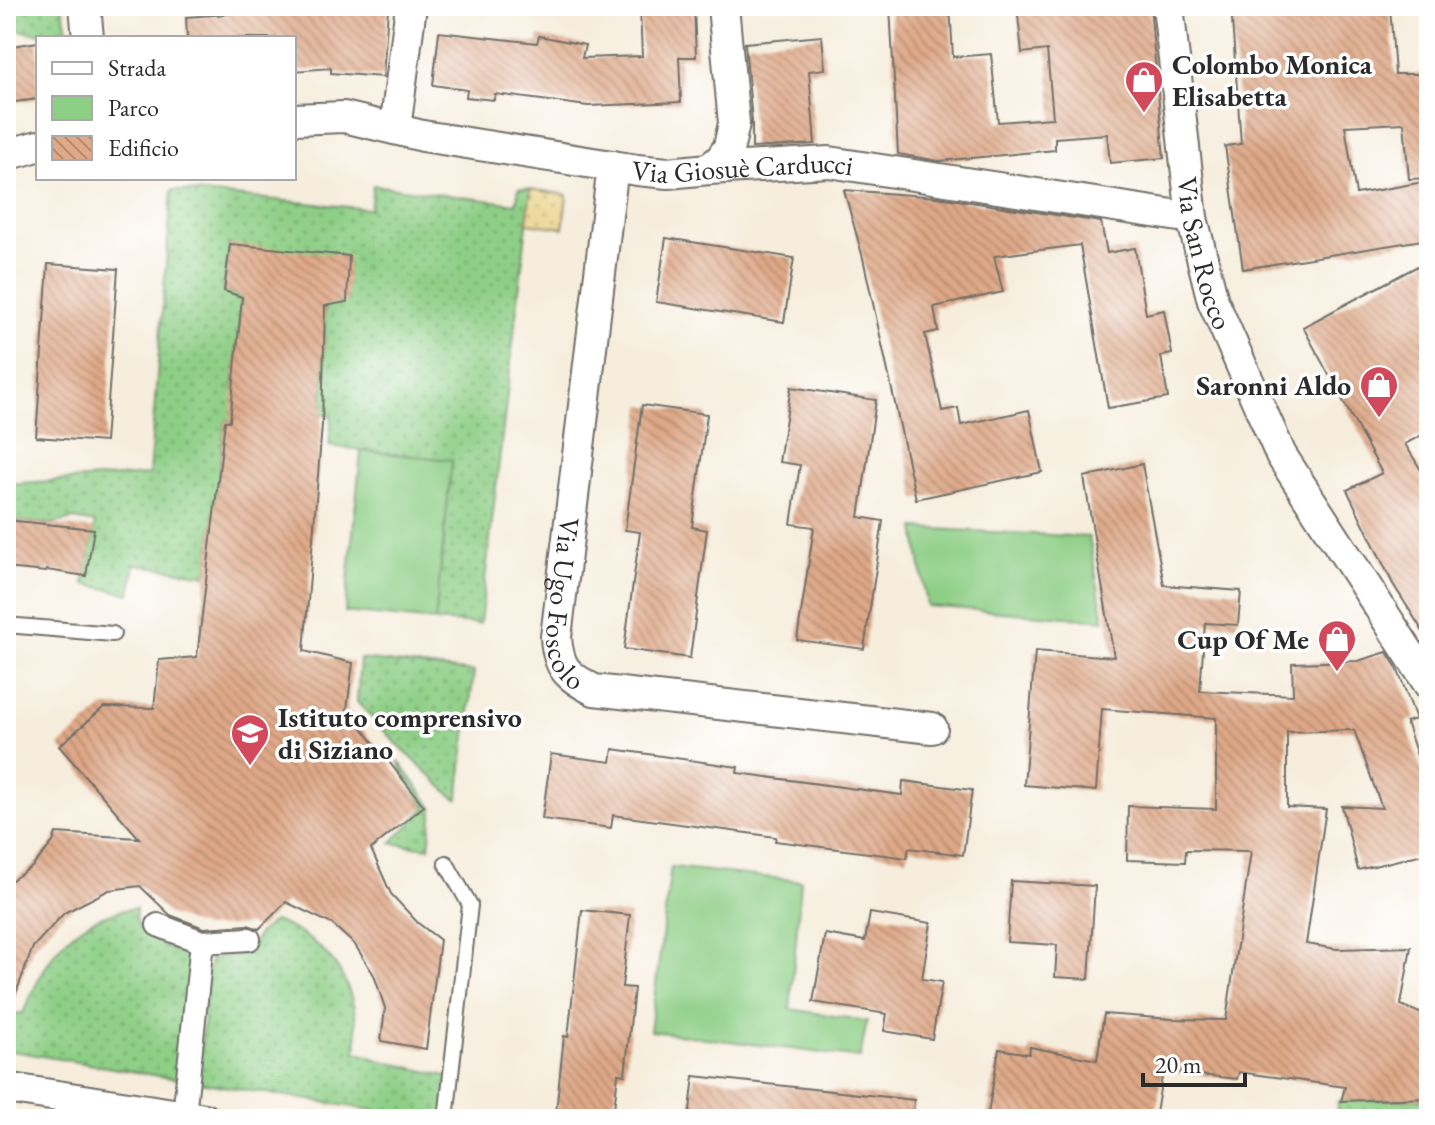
<svg xmlns="http://www.w3.org/2000/svg" width="1435" height="1125" font-family="'EB Garamond',serif">
	<defs>
		<pattern id="grass-dots" width="8" height="8" patternUnits="userSpaceOnUse" patternTransform="scale(2)"><rect width="8" height="8" fill="#8ecf86"/><path d="M2 2h.1M6 6h.1" fill="none" stroke="#74a86e" stroke-width="1.8" stroke-linecap="round"/></pattern>
		<pattern id="sand-dots" width="8" height="8" patternUnits="userSpaceOnUse" patternTransform="scale(2)"><rect width="8" height="8" fill="#eeda9e"/><path d="M2 2h.1M6 6h.1" fill="none" stroke="#cb8" stroke-width="1.8" stroke-linecap="round"/></pattern>
		<pattern id="building-back-hatch" width="6" height="6" patternUnits="userSpaceOnUse" patternTransform="scale(2)"><rect width="6" height="6" fill="#dfa988"/><path d="M-1 5l2 2M0 0l6 6M5-1l2 2" fill="none" stroke="#b58a6f"/></pattern>
	</defs>
	<rect width="100%" height="100%" fill="#fff"/>
	<filter id="ink" filterUnits="userSpaceOnUse"><feTurbulence type="fractalNoise" baseFrequency=".0125" numOctaves="2"/><feDisplacementMap in="SourceGraphic" scale="16" xChannelSelector="R" yChannelSelector="G"/><feConvolveMatrix kernelMatrix="1 2 1 2 8 2 1 2 1" color-interpolation-filters="sRGB"/></filter>
	<filter id="wash" filterUnits="userSpaceOnUse"><feTurbulence type="fractalNoise" baseFrequency=".006" numOctaves="4" result="noise"/><feDisplacementMap in="SourceGraphic" scale="32" xChannelSelector="R" yChannelSelector="G"/><feGaussianBlur stdDeviation="1.8" result="paint"/><feColorMatrix in="noise" values="0 0 0 0 0 0 0 0 0 0 0 0 0 0 0 0 0 1.4 0 .05"/><feComposite in="paint" operator="in"/></filter>
	<g filter="url(#wash)">
		<rect width="100%" height="100%" fill="#f6eddc"/>
		<path fill="url(#grass-dots)" stroke="#5c7d58" stroke-width="2" d="M6,6H62L68,34L34,33L6,28Z
			M373,185L516,204L519,188L531,189L480,624L435,621L451,461L329,446L332,416L309,411L310,402L323,399L325,306L230,244L224,291L242,297L233,387L246,423L225,422L207,575L135,564L130,594L84,584L95,523L74,519L51,524L6,520V484L149,475L172,190L370,209Z
			M360,659L474,672L458,799L453,797L395,742L357,702Z
			M398,760L433,808L429,848L391,843L426,807L402,771Z
			M136,908C136,912 135,917 136,921C140,936 177,954 192,956L177,1079L6,1050V1014L23,1013C49,955 67,917 136,908Z
			M274,921C334,943 361,989 356,1052L379,1060L451,1077L446,1119H428L197,1082L210,959L229,956L246,951L253,945L258,934Z
			M1429,1098V1119H1335L1338,1101Z"/>
		<path fill="url(#sand-dots)" stroke="#8c8264" stroke-width="2" d="M531,189L567,195L563,228L527,223Z"/>
		<path fill="#8ecf86" stroke="#5c7d58" stroke-width="2" d="M361,451L452,460L435,621L345,612Z
			M915,528L1089,537L1104,620L927,606Z
			M671,867L801,881L790,1009L867,1021L860,1058L650,1031Z"/>
		<g id="blocks">
			<path fill="url(#building-back-hatch)" d="M336,6L388,9L383,77L331,73V68L294,71V38H187L186,17Z
				M890,6H950L953,57L991,54L998,122L1053,118L1047,50L1022,53L1017,6H1150L1164,158L1110,163L1107,134L1055,138V150L939,161L898,154Z
				M1231,6H1390L1395,74H1429V178L1409,179L1404,123L1345,126L1356,194L1429,181V239L1243,269L1225,146L1241,144Z
				M694,8L696,57H679L681,102L588,106L495,94L494,100L466,97L467,90L433,85L439,32L537,43L539,36L585,45L582,58L642,56L640,10Z
				M822,36L825,69L809,71L815,144L752,148V121L745,43Z
				M38,42V99L6,103V47Z
				M844,190L938,197L1101,222L1107,253L1135,248L1146,314L1164,310L1172,354L1161,356L1168,398L1108,408L1080,245L994,256L1003,292L934,307L938,331L925,334L942,411L958,408L961,425L1029,410L1042,472L916,499L863,258Z
				M666,238L794,258L784,322L656,302Z
				M230,244L349,256L347,302L325,306L322,425L304,651L353,663L347,709L424,806L371,849L391,894L418,923L440,940L426,1049L381,1041L385,1008L374,975L355,945L332,924L286,902L259,929L248,925L204,928L170,915L140,886L109,890L64,913L33,947L9,1012L6,1011V884L33,866L53,842L56,833L139,838L59,746L104,707L154,708L159,660L197,657L225,421H230L242,297L224,291Z
				M1429,260V431L1405,444L1429,483V641L1393,584L1347,490L1382,473L1303,327Z
				M48,264L118,269L105,442L36,437Z
				M791,387L876,400L859,517L883,521L864,649L797,640L814,527L791,524L800,465L779,462Z
				M642,405L707,414L692,527L707,530L690,658L624,649L640,532L625,530Z
				M1142,464L1164,585L1241,591L1238,625L1205,623L1200,691L1293,695L1292,663L1358,661L1387,652L1397,668L1416,719L1406,722L1429,792V842L1427,853L1358,870L1342,806L1382,808L1354,730L1287,732V807L1326,809L1306,944L1337,949L1411,947L1401,1005L1429,1017V1098L1341,1101L1345,1087L1239,1072L1237,1079L1163,1071L1155,1119H987L999,1049L1029,1054L1030,1047L1097,1060L1104,1014L1172,1019L1226,1020L1251,851L1186,850L1185,862L1127,860L1128,806L1216,809V718L1102,709L1096,791L1024,785L1035,651L1114,657L1084,477Z
				M6,520L94,529L86,576L47,570L46,572L6,568Z
				M613,749L738,767L737,773L902,795L903,781L972,790L963,855L909,848L907,858L775,841L776,837L613,815L611,828L542,819L551,754L611,762Z
				M1011,881L1095,886L1089,979L1055,977L1057,945L1007,942Z
				M582,910L630,915L622,987L634,988L625,1075L618,1074L613,1118L556,1112L564,1036L568,1037Z
				M870,913L931,923L922,979L942,982L932,1039L884,1031L887,1014L813,1002L825,934L865,941Z
				M694,1076L914,1100L913,1119H689Z"/>
		</g>
	</g>
	<g filter="url(#ink)">
		<use href="#blocks" fill-opacity="0" stroke="#726f69" stroke-width="2"/>
		<g fill="none" stroke-linecap="round" stroke-linejoin="round">
			<g stroke="#726f69" stroke-width="18">
				<path id="service" d="M6,625L113,634
					M446,863L470,905L446,1119"/>
			</g>
			<g stroke="#726f69" stroke-width="26">
				<path id="pedestrian" d="M158,925L202,942L249,939
					M184,1116L202,942"/>
			</g>
			<g stroke="#726f69" stroke-width="34">
				<g id="minor">
					<path d="M85,6L88,38"/>
					<path id="s1" d="M1168,6L1192,218L1213,301L1281,455L1429,684"/>
					<path id="s2" d="M294,119L344,117L423,136L637,170L668,173L709,169L829,162L1192,218"/>
					<path d="M395,129L411,6"/>
					<path d="M6,155L38,146"/>
					<path id="s3" d="M613,166L556,637C558,668 567,676 594,690L932,728"/>
					<path d="M709,169L721,159L729,147L734,123L723,6"/>
					<path d="M6,1088L205,1119"/>
				</g>
			</g>
			<use href="#service" stroke="#fff" stroke-width="14"/>
			<use href="#pedestrian" stroke="#fff" stroke-width="22"/>
			<use href="#minor" stroke="#fff" stroke-width="30"/>
		</g>
	</g>
	<defs>
		<g id="shop-pin" transform="scale(2)"><path d="M0 17L-7.5 6A9.5 9.5 0 1 1 7.5 6Z" fill="#d1495b" stroke="#fff"/><path d="M-5-2.5h2.3a2.7 3.5 0 0 1 5.4 0H5L5.5 6h-11ZM-1.5-2.5h3a1.5 2.3 0 0 0-3 0Z" fill="#fff"/></g>
		<g id="school-pin" transform="scale(2)"><path d="M0 17L-7.5 6A9.5 9.5 0 1 1 7.5 6Z" fill="#d1495b" stroke="#fff"/><path d="M0-5L7-2L0 1L-7-2ZM-4 1L0 2.5L4 1V4Q0 6-4 4Z" fill="#fff"/></g>
	</defs>
	<g fill-rule="evenodd">
		<use href="#shop-pin" x="1144" y="80"/>
		<use href="#shop-pin" x="1379" y="385"/>
		<use href="#shop-pin" x="1337" y="639"/>
		<use href="#school-pin" x="250" y="733"/>
	</g>
	<g text-anchor="middle" dominant-baseline="central" stroke-width="7" stroke-linejoin="round" paint-order="stroke">
		<g font-size="28" font-weight="bold" fill="#2b2b2b" stroke="#fff" text-anchor="start">
			<text x="1172" y="64">Colombo Monica<tspan x="1172" dy="32">Elisabetta</tspan></text>
			<text x="1351" y="385" text-anchor="end">Saronni Aldo</text>
			<text x="1309" y="639" text-anchor="end">Cup Of Me</text>
			<text x="278" y="717">Istituto comprensivo<tspan x="278" dy="32">di Siziano</tspan></text>
		</g>
		<g font-size="28" fill="#2b2b2b" stroke="#fff">
			<text stroke="none"><textPath href="#s2" startOffset="454">Via Giosuè Carducci</textPath></text>
			<text stroke="none"><textPath href="#s1" startOffset="250">Via San Rocco</textPath></text>
			<text stroke="none"><textPath href="#s3" startOffset="442">Via Ugo Foscolo</textPath></text>
		</g>
	</g>
	<rect width="1435" height="1125" fill="none" stroke="#fff" stroke-width="32"/>
	<rect x="36" y="36" width="260" height="144" fill="#ffffff" stroke="#aaaaaa" stroke-width="2"/>
	<rect x="52" y="62" width="40" height="12" fill="#ffffff" stroke="#aaaaaa" stroke-width="2"/>
	<text x="108" y="76" font-size="24" fill="#2b2b2b">Strada</text>
	<rect x="52" y="96" width="40" height="24" fill="#8ecf86" stroke="#aaaaaa" stroke-width="2"/>
	<text x="108" y="116" font-size="24" fill="#2b2b2b">Parco</text>
	<rect x="52" y="136" width="40" height="24" fill="url(#building-back-hatch)" stroke="#aaaaaa" stroke-width="2"/>
	<text x="108" y="156" font-size="24" fill="#2b2b2b">Edificio</text>
	<path d="M1143 1073v12h102v-12" fill="none" stroke="#2b2b2b" stroke-width="4"/>
	<text x="1155" y="1073" font-size="24" fill="#2b2b2b" stroke="#ffffff" stroke-width="6" paint-order="stroke">20 m</text>
</svg>
